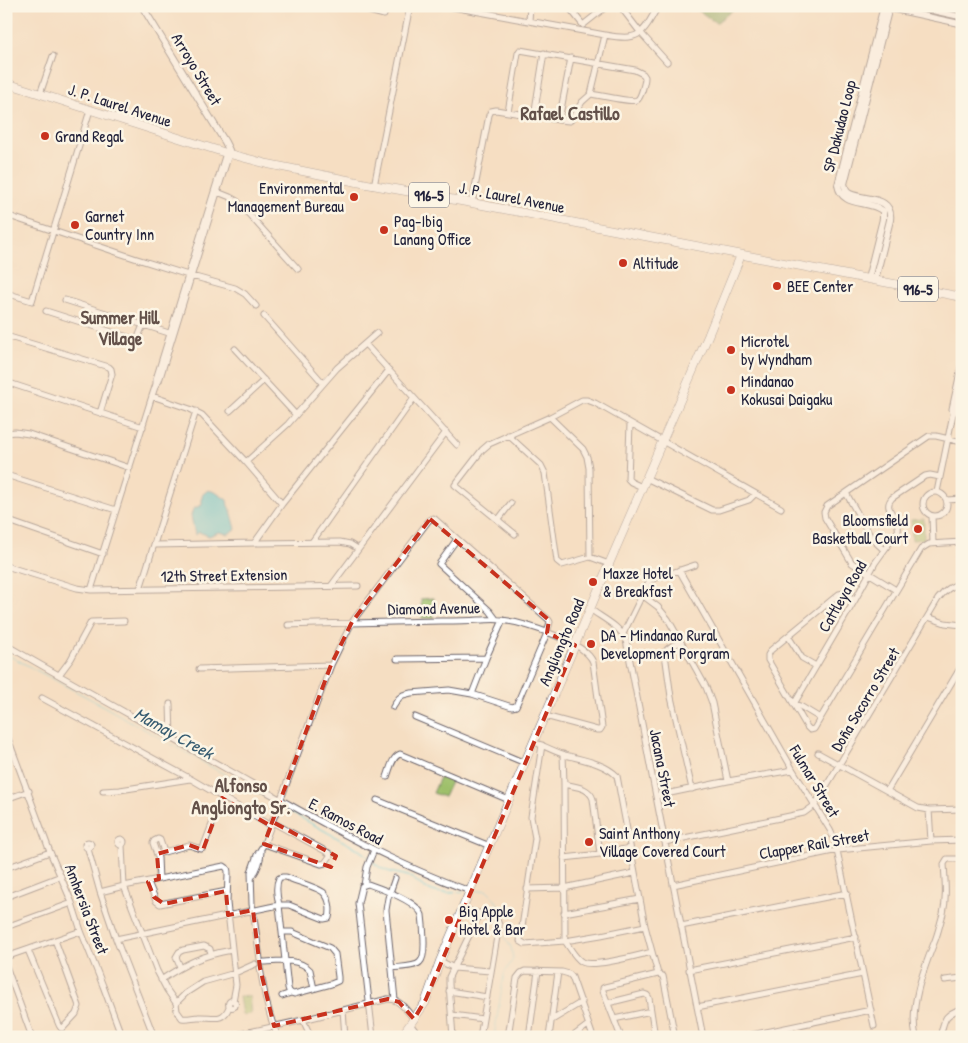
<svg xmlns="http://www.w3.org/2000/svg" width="968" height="1043" font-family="'Patrick Hand',sans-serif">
	<rect width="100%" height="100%" fill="#fcf5e5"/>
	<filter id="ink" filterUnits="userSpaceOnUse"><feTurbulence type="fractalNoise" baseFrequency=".02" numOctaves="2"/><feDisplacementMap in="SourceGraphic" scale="10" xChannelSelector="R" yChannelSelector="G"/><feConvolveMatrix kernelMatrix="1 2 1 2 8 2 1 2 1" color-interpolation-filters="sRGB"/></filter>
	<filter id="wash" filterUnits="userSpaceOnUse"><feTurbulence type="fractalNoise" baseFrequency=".0096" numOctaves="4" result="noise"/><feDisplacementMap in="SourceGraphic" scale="20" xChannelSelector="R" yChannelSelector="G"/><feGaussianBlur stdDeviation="1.12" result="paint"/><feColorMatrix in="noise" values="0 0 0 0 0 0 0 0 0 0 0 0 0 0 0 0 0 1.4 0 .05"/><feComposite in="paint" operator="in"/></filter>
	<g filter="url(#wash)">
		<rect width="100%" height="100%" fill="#f5dec2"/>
		<path fill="#9dbf69" stroke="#607052" d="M924,519V539L912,540L911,520Z
			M433,598L434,618H422L421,599Z
			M441,775L452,780L444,797L433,793Z
			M249,996L251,1014L242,1015L239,997Z"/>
		<path fill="#7ea65d" stroke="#50644c" d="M692,6H738L716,23Z"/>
		<path fill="#5dc9d5" stroke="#407688" d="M208,490L215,492L227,500L228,506L231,510L236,529L228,534L219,532L209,536L199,532L195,535L191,516L193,509L202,505V495Z"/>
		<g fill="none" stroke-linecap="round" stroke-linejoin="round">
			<path stroke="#5dc9d5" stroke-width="1" d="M6,654L98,703L277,804
				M280,806L359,850L370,858
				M372,861C384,873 393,872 408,876C414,878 418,884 424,887C436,895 449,893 463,892
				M477,891L486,890L492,896L501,908V922
				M494,1037L504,974L513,959L511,947L502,934L501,929"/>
		</g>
	</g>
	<g filter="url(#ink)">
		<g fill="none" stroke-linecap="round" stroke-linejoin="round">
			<g stroke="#6c646a" stroke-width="7">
				<path id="minor" d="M345,6L363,9H366L369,6
					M447,6L605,35C639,41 642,36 658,6
					M568,6L583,25
					M620,6L640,32L667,62
					M911,6L962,17
					M366,9L369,11L384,15
					M892,9L962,24
					M529,21L530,6
					M583,25L607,6
					M40,94L53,56
					M508,112L518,53L520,50L635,70L643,74L645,77C645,82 641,98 637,100C632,103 599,95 591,94
					M534,116L544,53
					M559,120L571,58
					M374,186L410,6
					M215,191L230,197L237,201L298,269
					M472,203L489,115L491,111L496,110L559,120L569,121L571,120L582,102L591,94L605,35
					M6,215L134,258L188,275L235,288L245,294L256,306
					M6,293L32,301L90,110
					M65,300L172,334
					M46,311L137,340L143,325
					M264,316L323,383
					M6,336L109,367L111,369L112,374L100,413
					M365,344L457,445
					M235,349L296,415
					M6,382L143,427
					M156,384L159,381L229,154
					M152,396L190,409L202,415L246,462L282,504
					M230,411L264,380
					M953,414L956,410L962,383
					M550,417L583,449L587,457L589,468L590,557
					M630,424L628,479L631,482L642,487
					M6,433L15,432L29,434L130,468
					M508,435L541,465L545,473L557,561L562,565L590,557L609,564
					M246,462L288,424L337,368L377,333
					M6,475L116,510
					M646,478L712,510H719L749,500L755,494
					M923 504a12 12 0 1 1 24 0a12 12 0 1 1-24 0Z
					M937,492L953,414L952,409L962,363
					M846,493L872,539L884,550
					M947,500L962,499
					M932,516L933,543
					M6,520L103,554
					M498,520L511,503
					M515,534L455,485L482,450L489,444L550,417L582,400H587L595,403L781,508
					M457,539L439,564L490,611L496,619
					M312,542L414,398
					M155,545L256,543
					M358,549L350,544L340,542L258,543L255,542L282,504L389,370
					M6,566L77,588L91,590L358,586
					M679,570L793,770L830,830L835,841L874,1026
					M331,586L446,432
					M140,589L196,411
					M91,590L152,396L156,384V379L226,153
					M896,590L852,563L825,518L824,512L827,506L929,436H936L962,442
					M642,595L658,607L668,619L706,687L712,703L728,781
					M855,600L844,593L839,594L771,650L768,655V660L807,727L810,730L814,729L921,549L929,544L962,542
					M590,609C602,618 620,626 626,640L653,781L703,1037
					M928,617L945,623L962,625
					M288,625C339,623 390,622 441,621C454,621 466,621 479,620C487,620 494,619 502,620C523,623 585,641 593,662L602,727L600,730H597L545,716
					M623,634L648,583L650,580L695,565
					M788,636L802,658L816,666
					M681,642C675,645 666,647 665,654L671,697L692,789
					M6,645C80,688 156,729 230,771C308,815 386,861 470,891
					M397,659L486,658
					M199,669L331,665
					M59,675L71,659L91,622L124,621
					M472,694L486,658L503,620
					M42,698L191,779L271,826
					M170,704L171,738
					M415,717L525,763
					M820,718L800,706L794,704L855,600L875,563L898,531C901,517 881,510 892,498L925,476L930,475L940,477
					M6,733L50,852L72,903L81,931L103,986L122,1037
					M539,744C548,748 556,752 565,755C583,760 604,763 617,776L645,926L658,974
					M542,745L531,817L535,838L520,941L525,944L565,941L601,935L645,926
					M818,753L918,808L929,810L962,809
					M563,754L564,784L565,941
					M387,777C390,769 392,757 400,754L509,800
					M564,784C576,787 589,787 593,799L600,854
					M103,791L120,790L190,779
					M887,791L962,665
					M656,796L728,781L793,770
					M6,799L29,791
					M377,800L490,846
					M929,810L931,841
					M118 842a3 3 0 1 1 6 0a3 3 0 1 1-6 0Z
					M85 845a3 3 0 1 1 6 0a3 3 0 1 1-6 0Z
					M665,842L804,813L815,805L938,599C945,590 951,586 962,583
					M264,844L321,864L325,863L330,856V854L327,852L272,822
					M122,845L124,886L157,971L167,990L176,1003L177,1011L182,1018C188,1019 193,1017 198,1017C212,1016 223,1023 229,1007
					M88,849L100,892L116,939L153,1034
					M157,854L189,845L201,849L203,848L222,798
					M564,858L600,854L630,848
					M6,868L50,852
					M252,877C257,870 261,860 261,851
					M395,878L388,898L386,910L395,1000
					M159,879L158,858L153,843L154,841L158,839L160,840L164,852
					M148,882L156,901L160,904L227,891
					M364,885L367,867L374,850
					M673,885L838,850L931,841L962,840
					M527,889L564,888L634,873
					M100,892L124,886L224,866C228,868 228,870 228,874L227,903L236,985L233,1001
					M6,897L61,876
					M463,909L495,918L498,922L499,925L480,1037
					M564,913L640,899
					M681,926L847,893
					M6,927L72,903
					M282,932H292L330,948L335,954L338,977V981L331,984L294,994L291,993L282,996
					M116,939L279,905H289L324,919L329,918C331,910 330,898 323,892C316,887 295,881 286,877H282L279,878C275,886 277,896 279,905L288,988L289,991L291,993
					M565,941C570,948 575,958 582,962C593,968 639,955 652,952
					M28,950L59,1025L61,1028H63L76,1014L79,1006L55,940
					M6,957L81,931
					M260,959L252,904L251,872L257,855L264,844L331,665L352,622L429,520L433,518L435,519L549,620L550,622L547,633L516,706L512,707L472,694L449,690L411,693L403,695L399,698L393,707
					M440,961L454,968L490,971
					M264,962C279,961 299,958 310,970L314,989
					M6,966L32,1037
					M180,967L176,957L179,952L183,950L204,946L210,949L211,954
					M260,968C264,991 268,1015 278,1037
					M689,970L856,937
					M658,974L663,976L675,1037
					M161,980C186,963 203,955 232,950
					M945,980L962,978
					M449,991L487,997
					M228.5 1004a3.5 3.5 0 1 1 7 0a3.5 3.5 0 1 1-7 0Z
					M176,1003L186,993L203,982L235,973L255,964
					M608,1003L644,994L647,995L649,998L655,1037
					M697,1007L863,974
					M343,1010L345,1037
					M452,1015L483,1019
					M614,1019L651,1011
					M303,1020L311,1037
					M552,1020L582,1002
					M410,1024L420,1037
					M227,1037L303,1020L388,999C400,999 407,1011 414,1019
					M373,1037L358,903L362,886L368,884C382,889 417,901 422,915C423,925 427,956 420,962C416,967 399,967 393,968
					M453,1037L449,984V977L480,913
					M508,1037L517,978L521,973L525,971L562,972L569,974L572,977L593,1037
					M529,1037L538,971
					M549,1037L558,972
					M572,1037L588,1025
					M621,1037L603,991V988L605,987L658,974
					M742,1037L871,1010
					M916,1037C909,1007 923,971 934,943C938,934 940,923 943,914C947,897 945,881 944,864L947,859H962
					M940,1037C945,1018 943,1016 962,1008
					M957,1037L962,1034"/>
			</g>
			<g stroke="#6c646a" stroke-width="8">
				<path id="tertiary" d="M142,6L225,142L229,150V154
					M868,279L883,219V211C869,199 842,208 838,185L883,10
					M875,280L890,220C893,196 866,201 850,194L847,192L844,184L888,11"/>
			</g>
			<g stroke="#6c646a" stroke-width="9">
				<path id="primary" d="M6,83L226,153L268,164L367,184L472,203L962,297
					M401,1037L425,1003L440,961L575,645L609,564L708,336L741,255"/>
			</g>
			<use href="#minor" stroke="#fff" stroke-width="5"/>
			<use href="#tertiary" stroke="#fff" stroke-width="6"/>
			<use href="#primary" stroke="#fff" stroke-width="8"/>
		</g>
	</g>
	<path d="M0 0H968V1043H0ZM430,519L549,620L547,633L575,645L426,999L414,1019L399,1002L388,999L274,1026L260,968L253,910L228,915L226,891L164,904L154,897L148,882L159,879L157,854L189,845L203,850L222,798L271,826L264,844L331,867L336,856L273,822L271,825L331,665L352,622Z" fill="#f5dec2" fill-opacity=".55" fill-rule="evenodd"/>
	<path fill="none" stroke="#c8321e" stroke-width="4" stroke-dasharray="10 6" stroke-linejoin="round" d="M430,519L549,620L547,633L575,645L426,999L414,1019L399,1002L388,999L274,1026L260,968L253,910L228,915L226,891L164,904L154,897L148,882L159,879L157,854L189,845L203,850L222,798L271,826L264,844L331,867L336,856L273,822L271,825L331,665L352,622Z"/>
	<g fill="#c8321e" stroke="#fcf5e5" stroke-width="2">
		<circle cx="45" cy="136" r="5"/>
		<circle cx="354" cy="197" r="5"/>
		<circle cx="75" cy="225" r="5"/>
		<circle cx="384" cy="230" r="5"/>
		<circle cx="623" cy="263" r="5"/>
		<circle cx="777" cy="286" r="5"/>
		<circle cx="731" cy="350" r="5"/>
		<circle cx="731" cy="390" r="5"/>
		<circle cx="918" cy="529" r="5"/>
		<circle cx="593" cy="582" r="5"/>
		<circle cx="591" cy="644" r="5"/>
		<circle cx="589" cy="842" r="5"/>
		<circle cx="449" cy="920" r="5"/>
	</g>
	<g text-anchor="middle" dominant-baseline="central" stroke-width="5" stroke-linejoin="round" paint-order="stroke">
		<g fill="#fcf5e5" stroke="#63616e" stroke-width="1">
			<rect x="409" y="182.5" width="40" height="25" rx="4"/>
			<rect x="898" y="276.5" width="40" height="25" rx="4"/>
		</g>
		<g font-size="15" font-weight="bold" fill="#22223b">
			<text x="429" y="195">916-5</text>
			<text x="918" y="289">916-5</text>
		</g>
		<g font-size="16" fill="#22223b" stroke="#fcf5e5">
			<text transform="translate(197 69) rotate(59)">Arroyo Street</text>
			<text transform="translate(120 105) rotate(18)">J. P. Laurel Avenue</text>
			<text transform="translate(839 126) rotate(-76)">SP Dakudao Loop</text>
			<text transform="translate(512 197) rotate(11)">J. P. Laurel Avenue</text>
			<text transform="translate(224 575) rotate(-1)">12th Street Extension</text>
			<text transform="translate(842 596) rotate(-60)">Cattleya Road</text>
			<text transform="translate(434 608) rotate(-1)">Diamond Avenue</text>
			<text transform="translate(561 642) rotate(-67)">Angliongto Road</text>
			<text transform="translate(865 699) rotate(-59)">Doña Socorro Street</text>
			<text transform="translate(663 768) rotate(79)">Jacana Street</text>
			<text transform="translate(815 781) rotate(59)">Fulmar Street</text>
			<text transform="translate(346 821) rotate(28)">E. Ramos Road</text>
			<text transform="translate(814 844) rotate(-10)">Clapper Rail Street</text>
			<text transform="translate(87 909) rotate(69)">Amhersia Street</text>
		</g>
		<g font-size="16" fill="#22223b" stroke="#fcf5e5" text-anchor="start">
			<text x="55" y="136">Grand Regal</text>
			<text x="344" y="188" text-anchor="end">Environmental<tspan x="344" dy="18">Management Bureau</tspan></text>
			<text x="85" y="216">Garnet<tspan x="85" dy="18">Country Inn</tspan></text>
			<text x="394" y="221">Pag-Ibig<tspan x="394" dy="18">Lanang Office</tspan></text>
			<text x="633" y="263">Altitude</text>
			<text x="787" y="286">BEE Center</text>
			<text x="741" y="341">Microtel<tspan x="741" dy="18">by Wyndham</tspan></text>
			<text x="741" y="381">Mindanao<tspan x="741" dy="18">Kokusai Daigaku</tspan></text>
			<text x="908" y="520" text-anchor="end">Bloomsfield<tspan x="908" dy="18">Basketball Court</tspan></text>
			<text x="603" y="573">Maxze Hotel<tspan x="603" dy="18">&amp; Breakfast</tspan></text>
			<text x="601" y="635">DA - Mindanao Rural<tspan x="601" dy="18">Development Porgram</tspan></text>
			<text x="599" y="833">Saint Anthony<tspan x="599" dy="18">Village Covered Court</tspan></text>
			<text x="459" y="911">Big Apple<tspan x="459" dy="18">Hotel &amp; Bar</tspan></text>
		</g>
		<g font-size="18" font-weight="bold" fill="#63514a" stroke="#fcf5e5">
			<text x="120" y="317">Summer Hill<tspan x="120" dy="21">Village</tspan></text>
		</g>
		<g font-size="18" font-style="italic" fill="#375c71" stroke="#fcf5e5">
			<text transform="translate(174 733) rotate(29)">Mamay Creek</text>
		</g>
		<g font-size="19" font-weight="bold" fill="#63514a" stroke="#fcf5e5">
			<text x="570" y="113">Rafael Castillo</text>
			<text x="241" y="785">Alfonso<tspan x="241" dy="22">Angliongto Sr.</tspan></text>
		</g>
	</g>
	<rect width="968" height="1043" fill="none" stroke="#fcf5e5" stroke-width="25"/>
</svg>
